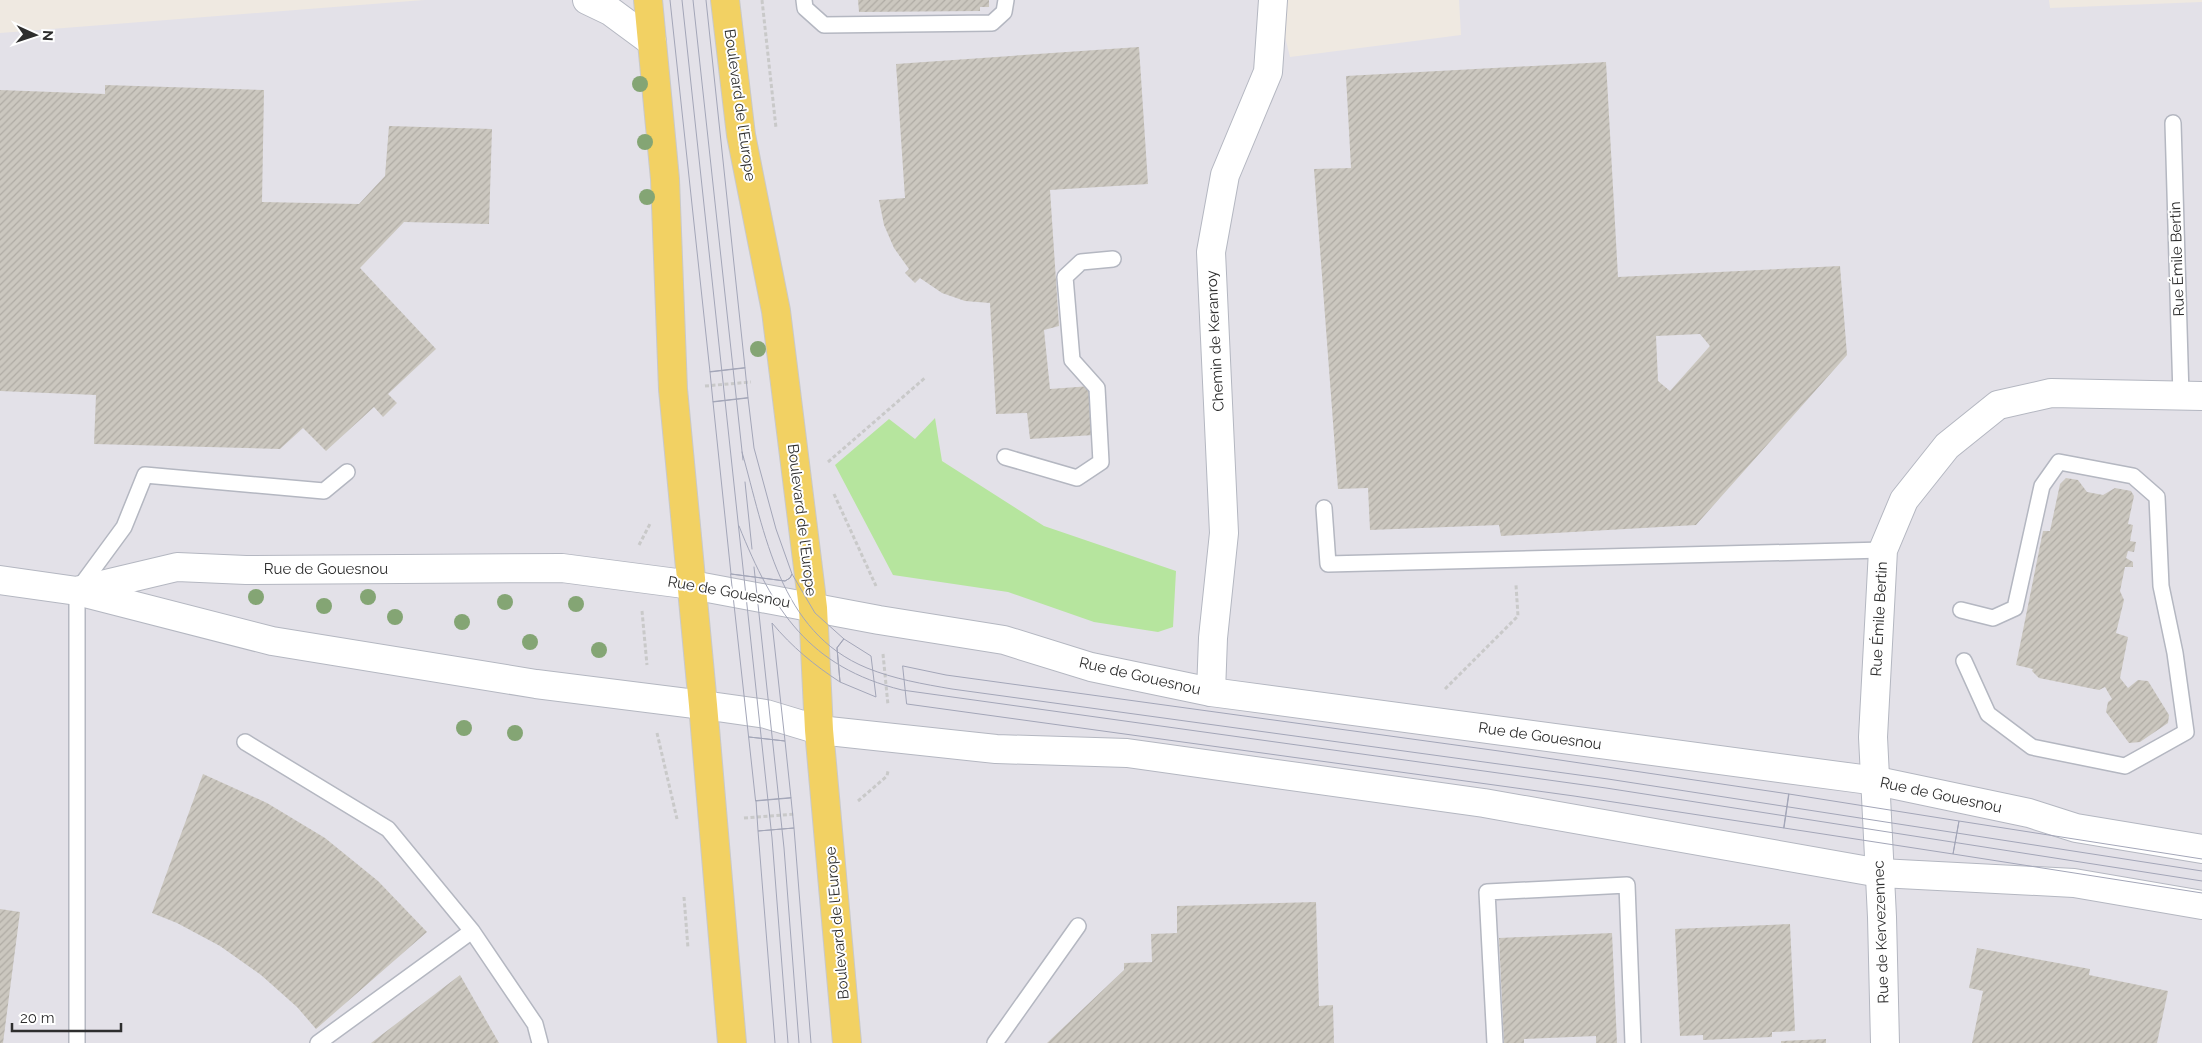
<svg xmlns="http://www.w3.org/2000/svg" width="2202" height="1043" font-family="Raleway,sans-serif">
	<defs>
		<pattern id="building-hatch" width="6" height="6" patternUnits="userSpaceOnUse" patternTransform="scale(1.25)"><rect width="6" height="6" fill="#cbc7bf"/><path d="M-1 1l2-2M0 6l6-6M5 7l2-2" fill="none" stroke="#afaba4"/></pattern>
	</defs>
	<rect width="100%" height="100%" fill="#efe9e1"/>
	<path fill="#e3e1e8" d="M424,0H1276L1290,57L1461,35L1459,0H2049L2050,8L2202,2V1043H0V33Z"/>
	<path fill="#b6e59e" d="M935,418L942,461L1044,526L1176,571L1173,627L1158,632L1094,622L1008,592L893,575L835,465L889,419L915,439Z"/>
	<path fill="url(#building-hatch)" fill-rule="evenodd" d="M858,0H989V7H980V11L859,12Z
		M1139,47L1148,184L1050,190L1059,326L1044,330L1050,389L1091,386L1094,435L1030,439L1027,413L996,414L990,303L965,301L942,293L920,278L915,283L905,273L909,269L894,248L884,225L879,200L905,198L896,64Z
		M1606,62L1618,277L1840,266L1847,355L1696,525L1501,536L1499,525L1370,530L1368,488L1338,489L1314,169L1351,168L1346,76ZM1700,334L1710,346L1670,391L1658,381L1656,336Z
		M105,85L264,90L262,202L359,204L385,176L389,126L492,129L489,224L404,222L360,268L436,349L388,394L397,403L383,417L374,407L326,451L303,428L280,449L94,444L96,395L0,391V90L105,94Z
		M2066,478L2078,480L2087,492L2103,495L2115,488L2131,491L2134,496L2128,524L2133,525L2130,541L2136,542L2134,552L2128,551L2126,558L2133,562V567H2125L2120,591L2124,600L2116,633L2128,637L2120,678L2128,688L2138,680L2148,681L2169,715L2168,723L2140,742L2129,743L2106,712L2108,702L2112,699L2105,687L2099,690L2039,678L2032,671L2033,669L2016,665L2043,531H2050L2060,484Z
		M203,774L267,803L325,838L378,881L427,932L316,1029L297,1007L261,975L220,946L177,923L152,913Z
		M1316,902L1319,1006L1333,1005L1334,1043H1047L1124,970V963L1152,962L1151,934L1177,933V906Z
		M0,909L20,912L3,1043H0Z
		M1790,924L1795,1031L1772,1032V1037L1703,1040V1035L1680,1036L1675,929Z
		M1612,933L1617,1043H1596V1036L1524,1039V1043H1504L1499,938Z
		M1977,948L2090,969L2089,975L2168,991L2157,1043H1972L1983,991L1969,988Z
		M460,975L499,1043H371Z
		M1826,1039V1043H1781V1041Z"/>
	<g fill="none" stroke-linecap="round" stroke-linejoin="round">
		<g stroke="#b4b7c1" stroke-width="18">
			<path id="service" d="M804,0L805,8L824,25L992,23L1004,12L1006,0
				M2173,123L2181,396
				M1005,457L1077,478L1101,462L1097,388L1072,360L1065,277L1081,262L1113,259
				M1324,508L1328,564L1883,550
				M1961,610L1993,618L2015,608L2042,486L2059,462L2133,476L2157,497L2161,586L2175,653L2186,732L2125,766L2032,747L1988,714L1964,661
				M245,742L388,829L472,931L318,1043
				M472,931L535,1024L540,1043
				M77,1043V591L124,527L145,475L324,491L347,472
				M995,1043L1078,926
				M1495,1043L1487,892L1627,885L1633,1043"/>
		</g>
		<g stroke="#b4b7c1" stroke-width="30">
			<path id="minor" d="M587,0L610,11L652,42
				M1211,692L1213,638L1224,533L1211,252L1225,175L1268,72L1273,0
				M1885,1043L1882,917L1873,737L1883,550L1904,500L1947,446L1998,405L2051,393L2202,396"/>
		</g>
		<g stroke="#b4b7c1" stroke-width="30">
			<path id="tertiary" d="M0,580L77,591L272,641L536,684L703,705
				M80,590L177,567L246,570L562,568L692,585"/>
		</g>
		<g stroke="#b4b7c1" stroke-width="30">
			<path id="secondary" d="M692,585L879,620L1004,640L1091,667L1211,692L1877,781L2029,813L2076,828L2202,849
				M703,705L766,714L819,730L996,749L1127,753L1484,803L1880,873L2074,883L2202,905"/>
		</g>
		<g stroke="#c9c9c9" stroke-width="30">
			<path id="primary" d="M648,0L665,179L673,389L703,705L732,1043
				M725,0L741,135L776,311L813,608L819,730L847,1043"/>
		</g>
		<path stroke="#c9c9c9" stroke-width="3" stroke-dasharray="4 2.5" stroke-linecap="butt" d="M762,0L776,128
			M705,386L751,382
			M828,462L926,377
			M834,494L876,586
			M639,545L651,522
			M642,611L647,665
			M883,654L888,705
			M1445,689L1518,616L1516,585
			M657,733L677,819
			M858,801L887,776L888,771
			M744,818L795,814
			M684,897L688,948"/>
		<use href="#service" stroke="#fff" stroke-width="15"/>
		<use href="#minor" stroke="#fff" stroke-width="28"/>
		<use href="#tertiary" stroke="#fff" stroke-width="28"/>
		<use href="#secondary" stroke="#fff" stroke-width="28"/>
		<use href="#primary" stroke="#f2d163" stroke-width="28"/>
		<path stroke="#a3a6b8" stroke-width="1" d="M670,0L710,372L745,368L706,0
			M682,0L772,838L788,1043
			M693,0L743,460
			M745,368L748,398L713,402L710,372Z
			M748,398L754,448L776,529L792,574L790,578L785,581L731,574L713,402Z
			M742,452C765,533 779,632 867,668C894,679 923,684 952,689L1608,779L2202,871
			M745,482L752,549
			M739,526C773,611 809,667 902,690L1606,788L2202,881
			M754,567L784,848L799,1043
			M731,574L785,581L790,578L792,574L815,613L844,639L837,648L840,682C814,665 792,647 772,623L785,741L749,737Z
			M844,639L871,656L876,697L840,682L837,648Z
			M903,666L946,675L1499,751L1789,794L1784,828L1574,796L907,704Z
			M749,737L785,741L791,798L756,801Z
			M1789,794L1959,821L1953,854L1784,828Z
			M791,798L794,828L758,831L756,801Z
			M2202,859L1959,821L1953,854L2202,893
			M775,1043L758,831L794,828L811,1043"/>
	</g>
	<g fill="#84a574">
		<circle cx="640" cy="84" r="8"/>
		<circle cx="645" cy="142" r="8"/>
		<circle cx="647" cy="197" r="8"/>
		<circle cx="758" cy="349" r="8"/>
		<circle cx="256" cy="597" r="8"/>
		<circle cx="368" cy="597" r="8"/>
		<circle cx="505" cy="602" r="8"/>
		<circle cx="576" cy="604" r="8"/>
		<circle cx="324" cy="606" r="8"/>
		<circle cx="395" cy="617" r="8"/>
		<circle cx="462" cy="622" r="8"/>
		<circle cx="530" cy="642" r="8"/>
		<circle cx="599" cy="650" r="8"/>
		<circle cx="464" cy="728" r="8"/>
		<circle cx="515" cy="733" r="8"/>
	</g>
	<g text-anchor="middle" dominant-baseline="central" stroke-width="4" stroke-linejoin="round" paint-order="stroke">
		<g font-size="15" fill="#2e2e2e" stroke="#fff">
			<text transform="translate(740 105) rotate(82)">Boulevard de l'Europe</text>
			<text transform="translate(2177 259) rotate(-92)">Rue Émile Bertin</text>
			<text transform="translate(1215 341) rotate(-93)">Chemin de Keranroy</text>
			<text transform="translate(802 520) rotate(83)">Boulevard de l'Europe</text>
			<text x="326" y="569">Rue de Gouesnou</text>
			<text transform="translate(729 592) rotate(10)">Rue de Gouesnou</text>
			<text transform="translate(1879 619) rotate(-87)">Rue Émile Bertin</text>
			<text transform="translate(1140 676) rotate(13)">Rue de Gouesnou</text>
			<text transform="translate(1540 736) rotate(8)">Rue de Gouesnou</text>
			<text transform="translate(1941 795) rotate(12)">Rue de Gouesnou</text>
			<text transform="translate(837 923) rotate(-95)">Boulevard de l'Europe</text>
			<text transform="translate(1881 932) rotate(-92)">Rue de Kervezennec</text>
		</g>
	</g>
	<g transform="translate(35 35) rotate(93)" stroke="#ffffff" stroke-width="4" paint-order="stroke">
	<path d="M0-4L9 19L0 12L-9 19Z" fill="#2e2e2e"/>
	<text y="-8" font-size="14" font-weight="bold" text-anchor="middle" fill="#2e2e2e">N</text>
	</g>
	<path d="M12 1023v8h109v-8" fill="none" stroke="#2e2e2e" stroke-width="2.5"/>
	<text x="20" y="1023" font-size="15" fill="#2e2e2e" stroke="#ffffff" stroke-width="4" paint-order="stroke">20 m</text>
</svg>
